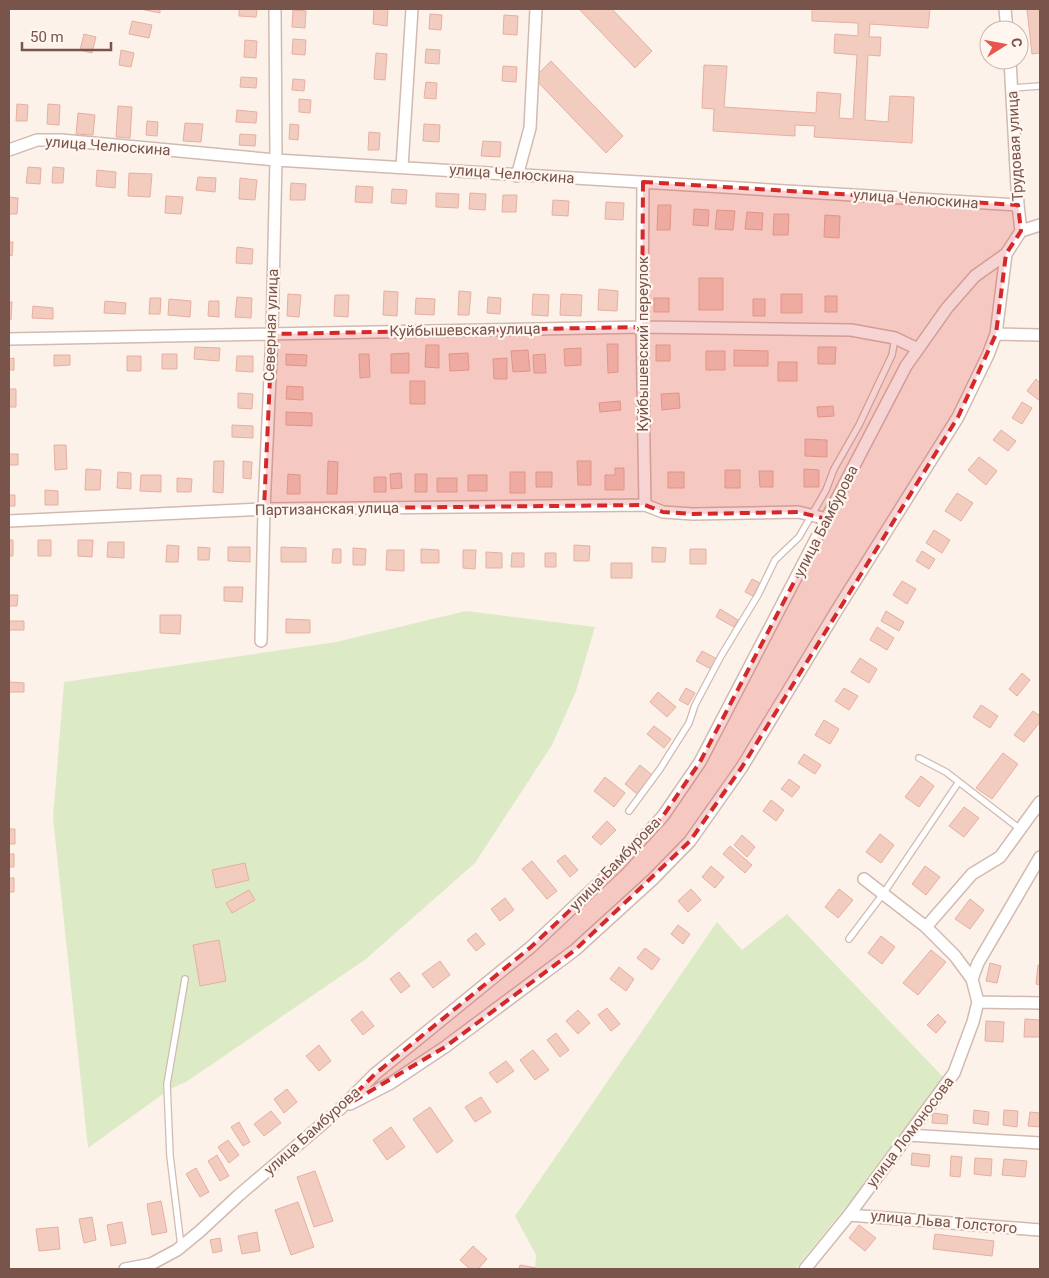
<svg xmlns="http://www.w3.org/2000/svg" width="1049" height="1278" font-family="Roboto,sans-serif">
	<rect width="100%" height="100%" fill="#fdf2e9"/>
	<path fill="#dcebc6" d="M466,611L595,627L576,691L552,745L475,863L366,959L186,1082L170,1089L88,1148L53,818L64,682L336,642Z
		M787,914L944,1078L881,1164L795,1269H535L536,1255L515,1216L717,922L742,950Z"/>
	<path fill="#f3ccc0" stroke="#e6afa0" d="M140,9H160V13Z
		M239,9H257L256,17L239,16Z
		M374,9H388L387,26L373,24Z
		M579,9H612L652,51L635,68Z
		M812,9H930L928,28L870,24L869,37H881L880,56L868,55L865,120L888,122L890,96L914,97L912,143L814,137L815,126L795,125V136L713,131L714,109L702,108L704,65L727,66L724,107L816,113L817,92L841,94L839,118L853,119L857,55L834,53L835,34L858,36V23L812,21Z
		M1027,9H1040V53L1032,54Z
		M293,10L306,11L305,28L292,27Z
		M430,14L442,15L441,30L429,29Z
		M504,15L518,16L517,35L503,34Z
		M132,21L152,25L149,38L129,34Z
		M84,34L96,37L92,53L80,50Z
		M293,39L306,40L305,55L292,54Z
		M245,40L257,41L256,58L244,57Z
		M426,49L440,50L439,64L425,63Z
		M121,50L134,53L131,67L119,65Z
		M376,53L387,54L385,80L374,79Z
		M551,61L623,136L606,153L534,78Z
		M503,66L517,67L516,82L502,81Z
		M241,77L257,78L256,88L240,87Z
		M293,79L305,80L304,91L292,90Z
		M426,82L437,83L436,99L424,98Z
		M299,99L311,100L310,113L299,112Z
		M17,104L28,105L27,121H16Z
		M48,104L60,105L59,125L47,124Z
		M118,106L132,107L130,138L116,137Z
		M237,110L257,112L256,123L236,122Z
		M78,113L95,115L93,135L76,134Z
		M147,121L158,122L157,136L146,135Z
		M185,123L203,124L201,142L183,141Z
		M290,124L299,125L298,140L289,139Z
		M424,124L440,125L439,142L423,141Z
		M369,132L380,133L379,150H368Z
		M240,134L256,135L255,146L239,145Z
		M483,141L501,142L500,157L481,156Z
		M28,167L41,168L40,184L26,183Z
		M53,167L64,168L63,183H52Z
		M97,170L116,172L115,188L96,186Z
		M129,173L152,174L150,197L128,196Z
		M198,177L216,178L215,192L196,190Z
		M240,178L257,180L255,200L239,199Z
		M291,183L306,184L305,200H290Z
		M356,186L373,187L372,203L355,202Z
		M392,189L407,190L406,204L391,203Z
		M436,193L459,194L458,208L436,207Z
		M470,193L486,194L485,210L469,209Z
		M503,195H517L516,212H502Z
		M166,196L183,197L181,214L165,213Z
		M9,197L18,198L17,214H9Z
		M553,200L569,201L568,216L552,215Z
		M606,202L624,203L623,220L605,219Z
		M658,205H671L670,230H657Z
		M694,209L709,210L708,226L693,225Z
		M717,210L735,211L733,230L715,229Z
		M747,212L763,213L762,230L745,229Z
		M774,214H789L788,235H773Z
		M825,215L840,216L839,238L824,237Z
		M9,242H13L12,256L9,255Z
		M237,247L253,249L252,264L236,263Z
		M699,278H723V310H699Z
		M599,289L618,291L617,311L598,310Z
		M384,291L398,292L397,316L383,315Z
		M459,291L471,292L469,315H458Z
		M288,294L301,295L299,317L287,316Z
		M533,294L549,295L548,316L532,315Z
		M561,294L582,295L581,316L560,315Z
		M781,294H802V313H781Z
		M335,295H349L348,317L334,316Z
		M825,296H837V312H825Z
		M237,297L252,298L251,318L235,317Z
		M488,297L501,298L500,314L487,313Z
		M150,298H161L160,314H149Z
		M416,298L435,299L434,315L415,314Z
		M654,298H669V312H654Z
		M169,299L191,301L190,317L168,315Z
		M753,299H765V316H753Z
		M105,301L126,303L125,314L104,313Z
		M209,301H219V317L208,316Z
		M9,302H12L11,320L9,319Z
		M33,306L53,308V319L32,318Z
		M607,344H618V372L608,373Z
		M426,345H439V368L425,367Z
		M656,345H670V361H656Z
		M195,347L220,348L219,361L194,359Z
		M818,347H836L835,364H818Z
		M581,348V365L565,366L564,349Z
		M528,350L530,371L513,372L511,351Z
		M734,350L768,351V366H734Z
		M706,351H725V370H706Z
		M409,353V373H391V354Z
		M468,353L469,370L450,371L449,354Z
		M162,354H177V369H162Z
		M286,354L307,355L306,366L286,365Z
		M359,354H369L370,377L360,378Z
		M545,354L546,373H534L533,355Z
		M54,355H70V365L54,366Z
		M127,356H141V371H127Z
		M237,356H253V372L236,371Z
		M14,358V370H9V359Z
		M507,358V379H494L493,359Z
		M778,362H797V381H778Z
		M1036,379L1040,383V401L1027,391Z
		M410,381H425V404H410Z
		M287,386L303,387V400L286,399Z
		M9,389H16V407H9Z
		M238,393L253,394L252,409L238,408Z
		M679,393L680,408L662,410L661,394Z
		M620,401L621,410L600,412L599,403Z
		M1022,402L1032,408L1022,424L1012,418Z
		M833,406L834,416L818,417L817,407Z
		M286,412L312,413V426L286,425Z
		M232,425L253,426V438L232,437Z
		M1001,430L1016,441L1008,451L993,440Z
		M805,439L827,440V457L805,456Z
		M54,445H66L67,469L55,470Z
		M9,454H18V465H9Z
		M979,457L997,471L986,485L968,470Z
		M214,461H224L223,493L213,492Z
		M243,461L252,462L251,479L243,478Z
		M328,461L338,462L337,494H327Z
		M577,461H591V485H578Z
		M615,468H624V490H605V475H615Z
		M86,469L101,470L100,490H85Z
		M804,469L819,470V487H804Z
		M725,470H740V488H725Z
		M759,471H773V487H760Z
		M118,472L131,473V489L117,488Z
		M510,472H525V493H510Z
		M536,472H552V487H536Z
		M668,472H684V488H668Z
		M401,473L402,488L391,489L390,474Z
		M288,474L300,475V494H287Z
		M415,474H427V492H415Z
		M141,475H161V492L140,491Z
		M468,475H487V491H468Z
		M374,477H386V492H374Z
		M177,478L192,479L191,492H177Z
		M437,478H457V492H437Z
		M45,490L58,491V505H45Z
		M957,493L973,503L961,521L945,511Z
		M9,495H15V506H9Z
		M934,530L950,540L942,553L926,543Z
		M9,540H13V556H9Z
		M38,540H51V556H38Z
		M78,540H93L92,557L78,556Z
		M108,542H124V558L107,557Z
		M167,545L179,546L178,562H166Z
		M574,545L590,546L589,561H574Z
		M198,547L210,548L209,560H198Z
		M228,547H250V562L228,561Z
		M281,547L306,548V562H281Z
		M652,547L666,548L665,562H652Z
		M353,548L366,549L365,565H353Z
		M333,549H341V563H332Z
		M421,549L439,550V563H421Z
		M690,549H706V564H690Z
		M387,550H404V571L386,570Z
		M463,550H476L475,569L463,568Z
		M922,551L935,559L929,569L916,561Z
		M486,552L502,553V568H486Z
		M512,553H524V567H511Z
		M545,553H556V567H545Z
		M611,563H632V578H611Z
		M752,579L760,583L753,596L745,592Z
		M902,581L916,589L907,604L893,595Z
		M224,587H243L242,602L224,601Z
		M9,595H18L17,606H9Z
		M720,609L738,620L734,627L716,617Z
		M886,611L904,622L899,631L881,621Z
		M160,615H181L180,634L160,633Z
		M286,619L310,620V633H286Z
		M9,621H24V630H9Z
		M877,627L894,638L887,650L870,640Z
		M702,651L717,659L711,669L696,661Z
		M860,658L877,669L869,683L851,672Z
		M1022,673L1030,680L1017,696L1009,689Z
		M9,682L24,683V692H9Z
		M686,688L695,693L688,705L679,700Z
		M844,688L858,696L849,710L835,701Z
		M658,692L676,707L667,717L650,702Z
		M981,705L998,716L990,728L973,717Z
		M1033,711L1040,716V722L1024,742L1014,735Z
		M824,720L839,729L830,744L815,735Z
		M654,726L671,739L664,748L647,734Z
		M1003,753L1018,764L992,799L976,788Z
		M804,754L821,765L815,774L798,763Z
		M640,765L652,775L637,794L625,784Z
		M921,776L934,786L919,807L905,797Z
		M605,777L625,793L614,807L594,791Z
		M789,779L800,787L792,797L781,789Z
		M771,800L784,810L776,821L763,811Z
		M964,807L979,818L964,837L949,826Z
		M607,821L616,830L601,845L592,837Z
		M9,829H15V844H9Z
		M880,834L894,845L881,863L866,852Z
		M742,835L755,847L747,857L734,845Z
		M730,846L752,865L745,873L723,854Z
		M9,854H14V867H9Z
		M565,855L578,870L570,877L557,861Z
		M532,861L557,891L547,899L522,869Z
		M245,863L249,880L216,888L212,870Z
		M711,866L724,877L715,888L702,877Z
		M925,866L940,877L926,895L912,884Z
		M9,878H14V892H9Z
		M691,889L701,900L688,912L678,901Z
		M839,889L853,900L838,918L825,907Z
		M249,890L255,900L232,913L226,903Z
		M505,898L514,910L500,921L491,909Z
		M970,899L984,910L970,929L955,919Z
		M678,925L690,934L683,944L671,934Z
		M476,933L485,944L476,951L467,940Z
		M881,936L895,947L882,964L868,953Z
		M219,940L226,981L200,986L193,945Z
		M645,948L660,959L652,970L637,958Z
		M931,950L946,962L918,995L903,983Z
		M440,961L450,975L433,988L422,974Z
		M990,963L1001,966L997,983L986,981Z
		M1038,965H1040V985L1036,984Z
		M619,967L634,979L626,991L610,979Z
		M399,972L410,986L401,993L390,979Z
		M607,1008L620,1024L611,1031L598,1015Z
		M578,1010L590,1023L578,1034L566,1021Z
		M362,1011L374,1026L363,1035L351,1020Z
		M938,1014L946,1022L936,1033L927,1025Z
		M1025,1019L1040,1020V1037H1024Z
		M986,1021L1004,1022L1003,1042L985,1041Z
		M556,1033L569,1050L560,1057L547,1040Z
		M319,1045L331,1061L319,1071L306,1056Z
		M533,1050L549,1070L535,1080L520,1060Z
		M506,1061L514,1071L497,1083L489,1073Z
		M287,1089L297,1102L284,1113L274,1099Z
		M481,1097L491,1112L475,1122L465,1107Z
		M430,1107L453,1141L437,1153L413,1119Z
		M974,1110L989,1112L988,1125L973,1123Z
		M1004,1110L1018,1111L1017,1127L1003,1125Z
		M271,1111L281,1123L264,1136L254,1124Z
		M1030,1112L1040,1113V1127L1028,1126Z
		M933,1113L948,1115L947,1124L932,1123Z
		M239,1122L250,1142L243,1146L231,1127Z
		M391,1127L405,1147L387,1160L373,1140Z
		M228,1140L239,1155L229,1163L218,1147Z
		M912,1153L930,1155L929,1167L911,1165Z
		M217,1155L229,1176L220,1181L208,1161Z
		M951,1156L962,1157L960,1177L950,1176Z
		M975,1158L992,1159L991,1176L974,1174Z
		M1004,1159L1027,1161L1025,1177L1002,1175Z
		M196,1168L209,1192L200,1197L186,1174Z
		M315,1171L333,1221L314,1227L297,1177Z
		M161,1201L167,1232L152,1235L147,1204Z
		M298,1202L314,1247L291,1255L275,1210Z
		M92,1217L96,1240L84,1243L79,1219Z
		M122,1222L126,1243L111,1246L107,1225Z
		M859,1225L876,1238L865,1251L849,1238Z
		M58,1227L60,1249L39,1251L36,1229Z
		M257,1232L260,1251L242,1254L238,1236Z
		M935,1234L994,1241L992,1256L933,1249Z
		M220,1238L222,1251L213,1253L210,1240Z
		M473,1246L487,1259L478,1269H470L460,1260Z
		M520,1265L536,1268V1269H519Z"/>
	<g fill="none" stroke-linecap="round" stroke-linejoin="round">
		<g stroke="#d2bab0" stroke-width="8">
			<path id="lane" d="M1012,88L1040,86
				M919,758L946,772L1020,829
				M629,811L660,769L689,723L695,705L721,656L758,595L775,560L799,537L826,490L834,469L859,425L892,355L895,338
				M849,939L883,894L958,783
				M181,1246L170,1156L167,1084L185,979"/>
		</g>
		<g stroke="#d2bab0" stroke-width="14">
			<path id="street" d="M1005,9L1007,30
				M1010,60L1018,205L1021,231
				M9,150L37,140H61L276,160L1018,205
				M402,167L412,9
				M517,176L530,128L536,9
				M643,182L642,327L645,505
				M996,334L1040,335
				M9,339L642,327L851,330L895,338L918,349
				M9,521L264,509L645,505L663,512L693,514L798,512L827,519
				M261,641L264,509L272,334L276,160L275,9
				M926,927L972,874L1000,857L1040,802
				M972,979L978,963L1040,857
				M978,1002L1040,1003
				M350,1104L391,1083L445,1047L575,950L653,879L690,841L742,767L837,610L958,417L988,355L996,334L1006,254
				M908,1135L1040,1143
				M849,1215L1040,1230
				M125,1269L151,1264L177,1250L199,1232L239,1195L340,1109L375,1074L531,947L618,865L663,816L700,762L906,366L947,308L975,276L1006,254L1021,231L1040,225
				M805,1269L849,1215L954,1073L973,1022L978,1002L972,979L955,956L926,927L864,879"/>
		</g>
		<use href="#lane" stroke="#fff" stroke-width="5.5"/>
		<use href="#street" stroke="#fff" stroke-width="11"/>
	</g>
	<path fill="#d62828" fill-opacity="0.2" stroke="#d62828" stroke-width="4" stroke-dasharray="10 6" stroke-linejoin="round" d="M643,182L1018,205L1021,231L1006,254L996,334L958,417L742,767L690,841L575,950L445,1047L340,1109L375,1074L531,947L618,865L663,816L700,762L827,519L798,512L693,514L663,512L645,505L264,509L272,334L642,327Z"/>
	<g text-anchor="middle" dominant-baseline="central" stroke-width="4.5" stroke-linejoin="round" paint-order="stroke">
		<g font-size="15" fill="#78544b" stroke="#fff6f0">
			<text transform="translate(108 146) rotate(4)">улица Челюскина</text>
			<text transform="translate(1015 146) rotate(-93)">Трудовая улица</text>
			<text transform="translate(512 174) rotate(4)">улица Челюскина</text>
			<text transform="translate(916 199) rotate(4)">улица Челюскина</text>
			<text transform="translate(271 325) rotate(-88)">Северная улица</text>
			<text transform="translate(465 330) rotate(-1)">Куйбышевская улица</text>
			<text transform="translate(643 344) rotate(-90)">Куйбышевский переулок</text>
			<text transform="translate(327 509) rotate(-1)">Партизанская улица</text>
			<text transform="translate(826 521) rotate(-63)">улица Бамбурова</text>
			<text transform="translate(615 864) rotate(-46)">улица Бамбурова</text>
			<text transform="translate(312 1131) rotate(-42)">улица Бамбурова</text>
			<text transform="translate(910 1132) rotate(-53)">улица Ломоносова</text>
			<text transform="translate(944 1222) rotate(5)">улица Льва Толстого</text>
		</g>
	</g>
	<rect width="1049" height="1278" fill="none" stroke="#78544b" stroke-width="20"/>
	<g transform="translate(1004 45) rotate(79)"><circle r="24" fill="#fff6f0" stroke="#c9b5ae"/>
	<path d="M0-4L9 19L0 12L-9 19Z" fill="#e8554d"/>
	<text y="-8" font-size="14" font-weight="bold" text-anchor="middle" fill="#78544b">С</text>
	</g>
	<path d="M22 42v8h89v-8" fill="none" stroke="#78544b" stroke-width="2.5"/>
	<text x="30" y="42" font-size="15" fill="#78544b" stroke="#fff6f0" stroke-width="4" paint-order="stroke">50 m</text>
</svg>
